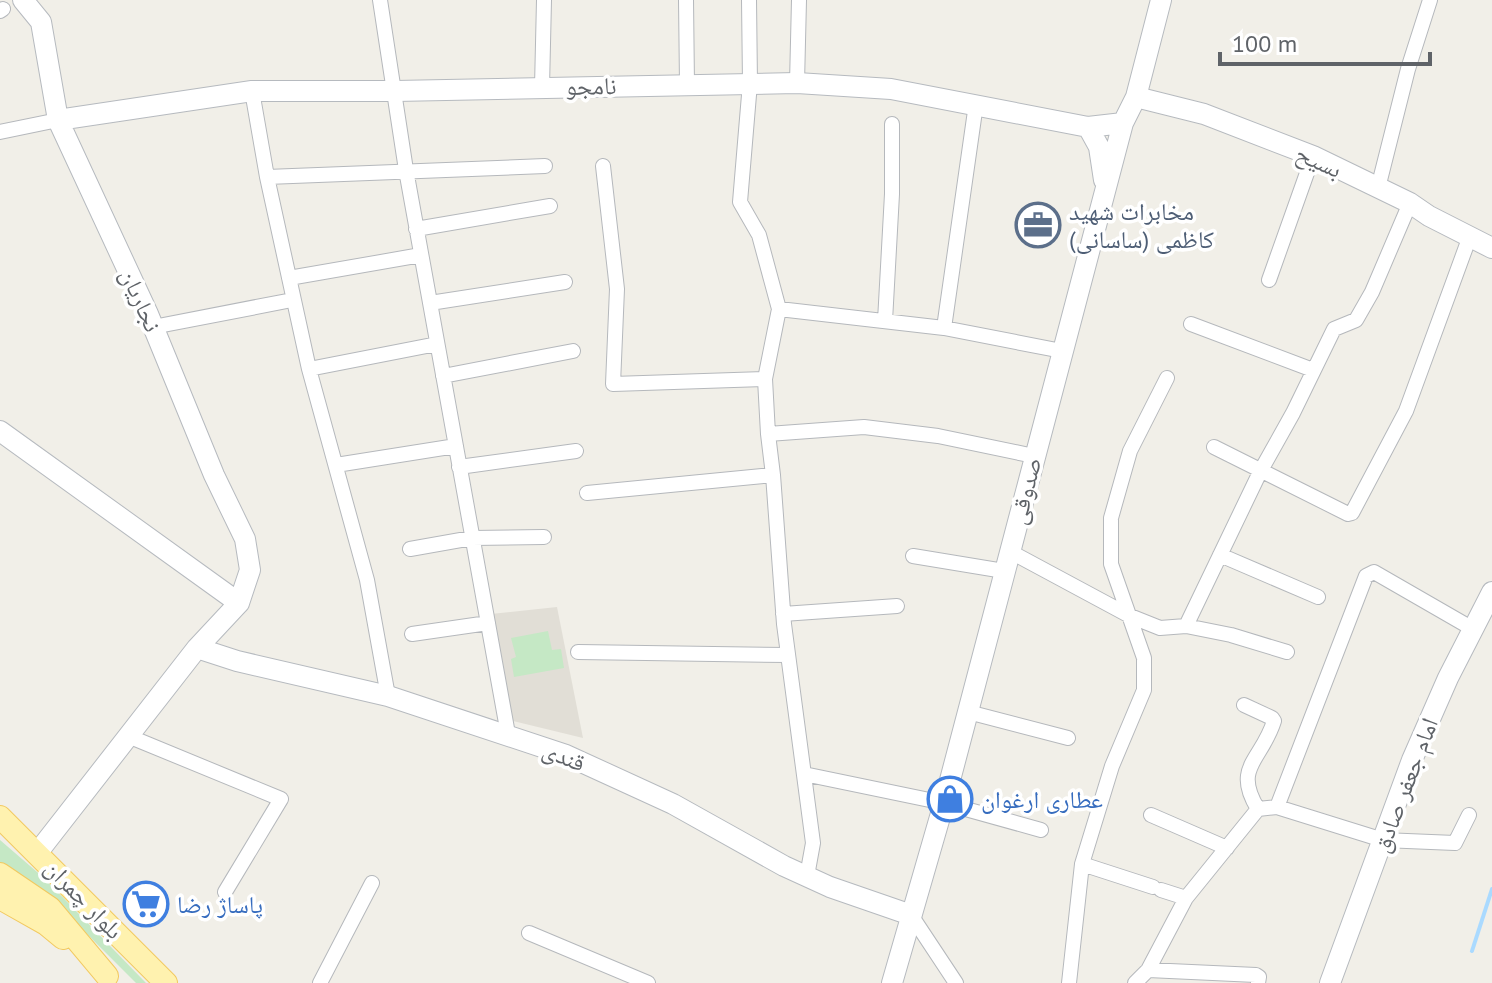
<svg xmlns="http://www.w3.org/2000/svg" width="1492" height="983" font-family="'PT Sans','Noto Naskh Arabic',sans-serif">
	<rect width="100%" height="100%" fill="#f1efe8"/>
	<path fill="#e1ded6" d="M557,607L583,738L509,720L491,614Z"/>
	<path fill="#c5e8c5" d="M548,631L552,650L561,649L564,668L514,677L511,659L516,657L511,638Z
		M0,840L44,878L146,983H136L44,891L0,862Z"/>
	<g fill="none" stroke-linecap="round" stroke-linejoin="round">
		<path stroke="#aadaff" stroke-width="4" d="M1472,951L1492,889"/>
		<g stroke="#b5b8bc" stroke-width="16">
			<path id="street" d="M380,0L406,170L508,734
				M686,0L687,84
				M749,0L750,83L740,202L759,235L779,309L765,379L768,434L773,475L784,624L813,843L807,876
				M0,11L3,9
				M797,83L799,0
				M542,87L544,0
				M252,91L267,177L309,369L367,580L388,696
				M0,132L58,120
				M603,166L617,289L613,384L765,379
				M267,177L545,166
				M1378,188L1408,69L1430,0
				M416,229L550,206
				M289,278L421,255
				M1269,280L1313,156
				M430,303L565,282
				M779,309L944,328L1062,351
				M885,321L892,194V124
				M1191,324L1313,370
				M153,327L287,301
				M944,328L976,104
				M309,369L437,344
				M443,376L573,351
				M768,434L864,427L938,436L1034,456
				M1214,447L1348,514L1352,513L1406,411L1470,236
				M336,465L456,446
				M459,467L576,451
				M587,493L773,475
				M410,549L472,538L544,537
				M1009,551L1130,616L1160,628L1186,626L1231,635L1287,652
				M1220,555L1318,597
				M913,556L1004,571
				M783,614L897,606
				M1186,626L1260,472L1293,413L1334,329L1356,320L1372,292L1410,203
				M412,634L488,623
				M578,652L788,655
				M1244,705L1272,718L1274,721C1262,760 1232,767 1258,809
				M968,712L1068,738
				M128,736L281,799L225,892
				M804,774L944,803L1041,830
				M1277,807L1366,576L1374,572L1473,629
				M1151,815L1227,848
				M1082,864L1153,887
				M1161,890L1186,898
				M911,915L956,983
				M529,933L648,983
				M1148,970L1256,975L1259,977L1258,983
				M320,983L372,883
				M1069,983L1082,864L1112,766L1144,690V658L1111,564V518L1130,451L1167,378
				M1135,983L1148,970L1186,898L1258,809L1277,807L1383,840L1455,843L1469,815"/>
		</g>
		<g stroke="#b6babf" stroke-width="22">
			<path id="secondary" d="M23,0L41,22L58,120L148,314L214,475L245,539L250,570L239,603L197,648L38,852
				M1136,97L1204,114L1313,156L1410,203L1429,216L1492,248
				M58,120L252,91H395L797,83L891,89L1088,127L1123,123
				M1088,127L1099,147L1104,180
				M0,431L239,603
				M197,648L237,661L388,696L566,755L673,804L784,866L830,887L911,915
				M892,983L944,803L1123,123L1136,97L1161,0
				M1330,983L1412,760L1448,678L1492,592"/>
		</g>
		<g stroke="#f2c960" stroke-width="24">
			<path id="primary" d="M0,817L166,983
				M0,874L50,908L107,976
				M0,898L46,924L63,938"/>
		</g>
		<use href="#street" stroke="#fff" stroke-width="14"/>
		<use href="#secondary" stroke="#fff" stroke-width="20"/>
		<use href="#primary" stroke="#fff2af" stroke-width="22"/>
	</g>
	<defs>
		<g id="office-ring" transform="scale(2.3)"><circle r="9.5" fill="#fff" stroke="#5c6f8a" stroke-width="1.5"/><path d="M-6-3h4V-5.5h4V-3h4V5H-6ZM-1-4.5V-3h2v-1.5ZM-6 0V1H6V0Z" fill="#5c6f8a"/></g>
		<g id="shop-ring" transform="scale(2.3)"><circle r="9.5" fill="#fff" stroke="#3f7fe0" stroke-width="1.5"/><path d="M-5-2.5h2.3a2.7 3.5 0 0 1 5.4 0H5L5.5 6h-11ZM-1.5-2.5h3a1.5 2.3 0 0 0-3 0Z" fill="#3f7fe0"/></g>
		<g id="supermarket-ring" transform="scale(2.3)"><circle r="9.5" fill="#fff" stroke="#3f7fe0" stroke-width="1.5"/><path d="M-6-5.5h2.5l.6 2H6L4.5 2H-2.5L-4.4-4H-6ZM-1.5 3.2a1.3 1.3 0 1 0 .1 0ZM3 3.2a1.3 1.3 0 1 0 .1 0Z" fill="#3f7fe0"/></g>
	</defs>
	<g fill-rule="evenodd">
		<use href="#office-ring" x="1038" y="225"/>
		<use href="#shop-ring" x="950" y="799"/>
		<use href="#supermarket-ring" x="146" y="904"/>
	</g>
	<g text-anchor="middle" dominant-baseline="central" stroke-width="7" stroke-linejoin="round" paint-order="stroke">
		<g font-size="24" fill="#5f6368" stroke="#fff">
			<text transform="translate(591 86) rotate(-1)">نامجو</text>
			<text transform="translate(1319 161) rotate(24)">بسیح</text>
			<text transform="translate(141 300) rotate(66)">نجاریان</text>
			<text transform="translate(1025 491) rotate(-76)">صدوقی</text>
			<text transform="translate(564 756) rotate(22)">قندی</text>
			<text transform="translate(1405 785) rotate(-69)">امام جعفر صادق</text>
			<text transform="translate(84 899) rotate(46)">بلوار چمران</text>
		</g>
		<g font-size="24" fill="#4e5e75" stroke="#fff" text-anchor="start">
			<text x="1069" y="211">مخابرات شهید<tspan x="1069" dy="28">کاظمی (ساسانی)</tspan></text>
		</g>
		<g font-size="24" fill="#366cbe" stroke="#fff" text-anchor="start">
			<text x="981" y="799">عطاری ارغوان</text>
			<text x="177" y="904">پاساژ رضا</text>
		</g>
	</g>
	<path d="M1220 52v12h210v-12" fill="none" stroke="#5f6368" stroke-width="4"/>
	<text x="1232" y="52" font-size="24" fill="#5f6368" stroke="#ffffff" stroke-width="6" paint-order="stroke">100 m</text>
</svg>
